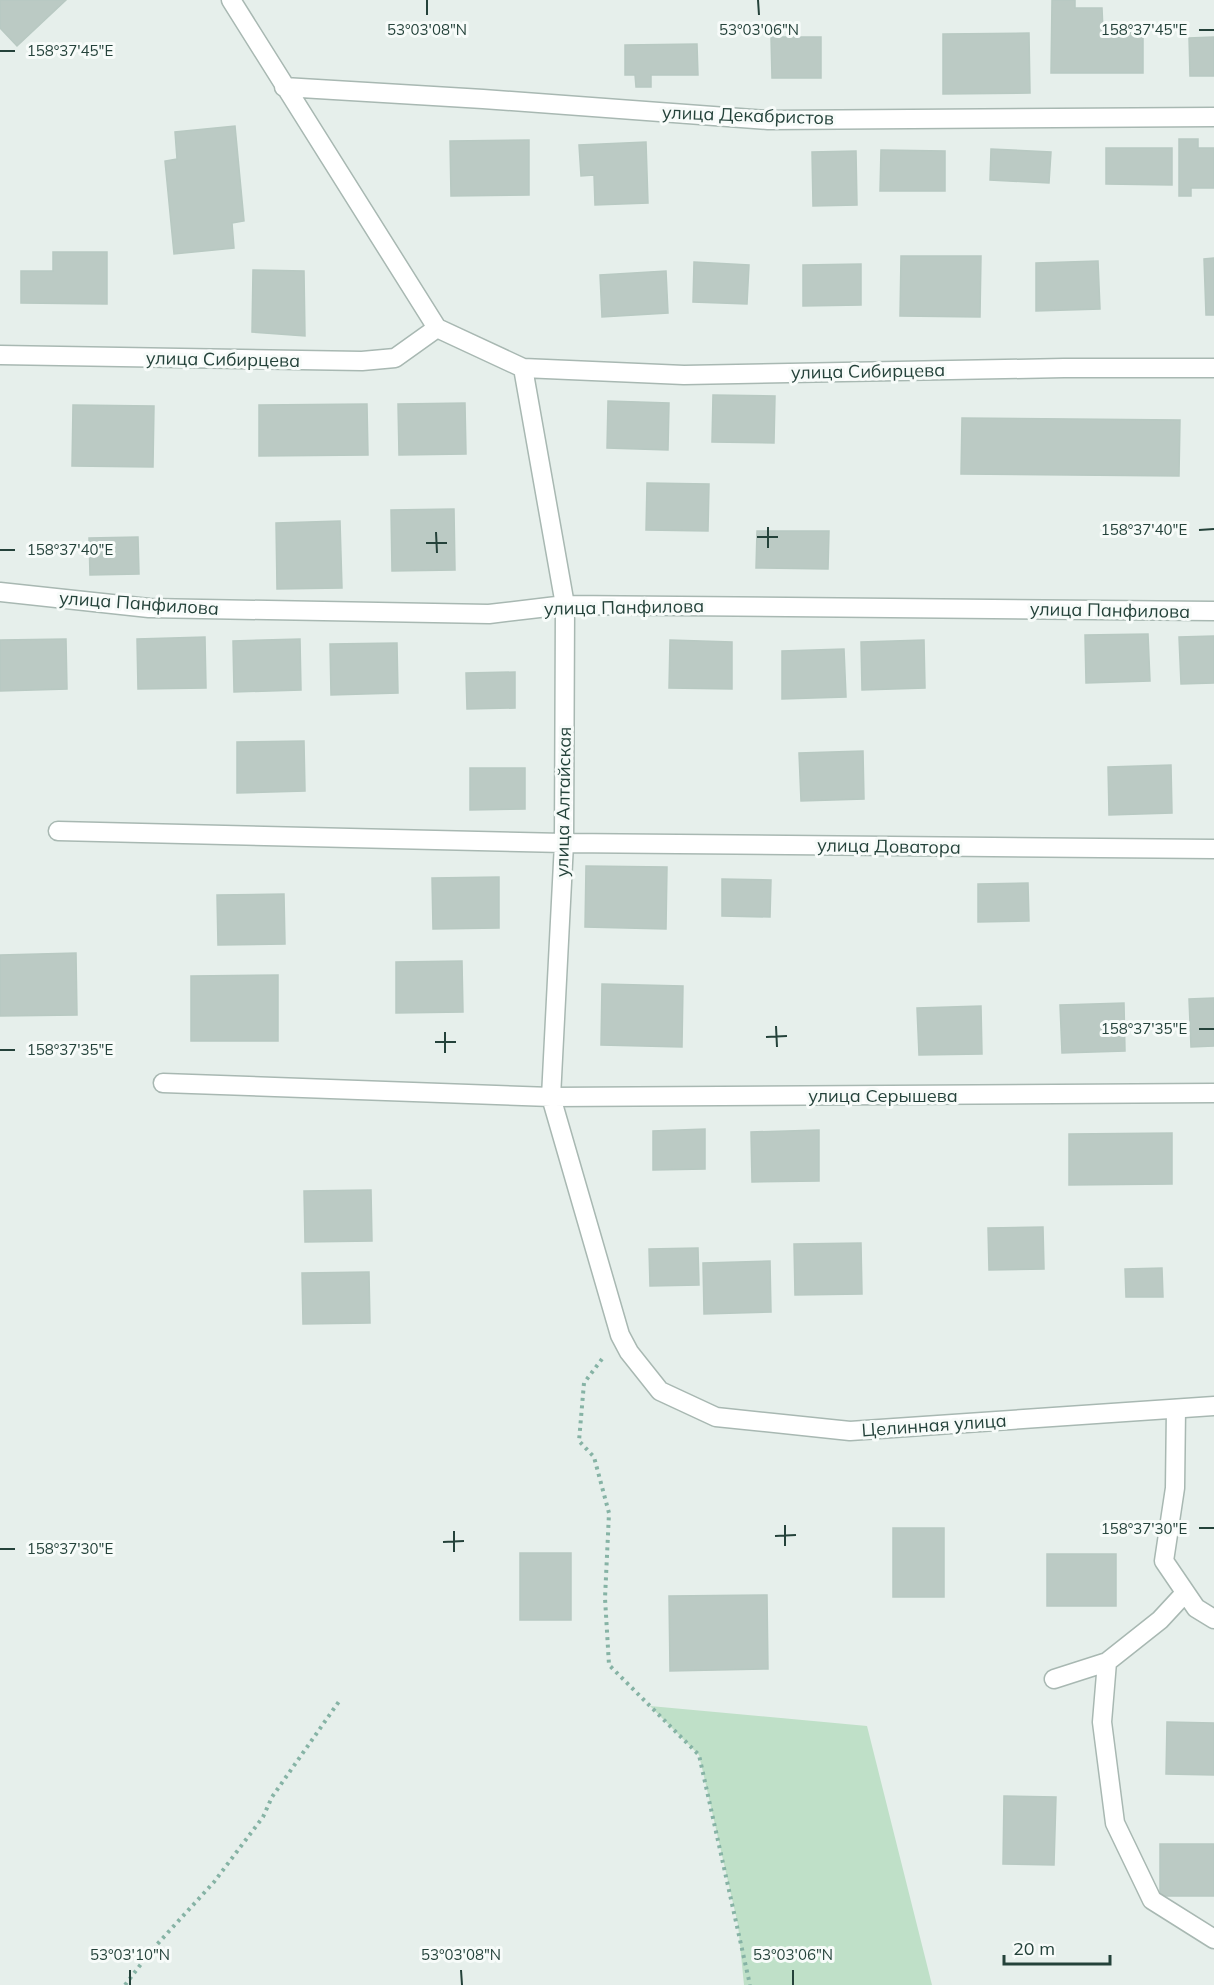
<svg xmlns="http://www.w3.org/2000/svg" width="1214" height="1985" font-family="Mulish,sans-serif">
	<rect width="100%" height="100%" fill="#e6efeb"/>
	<path fill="#bfe0c8" d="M650,1706L867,1726L932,1985H744L738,1925L699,1755Z"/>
	<path fill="#bbcac4" stroke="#b8c9c2" stroke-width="1.5" d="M0,0H66L17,46L0,28Z
		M1052,0H1075V8H1102L1103,31H1143V73H1051Z
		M1029,33L1030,93L943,94V34Z
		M771,37H821V78H772Z
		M1214,37V76H1190L1189,38Z
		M697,44L698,75H651V87H636L635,75H625V45Z
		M235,126L244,221L232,223L234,248L174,254L165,161L177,159L175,132Z
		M1179,139H1198V148H1214V188H1191V196H1179Z
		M529,140V195L451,196L450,141Z
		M646,142L648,203L595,205L594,175L581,176L579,145Z
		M1106,148H1172V185L1106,184Z
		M991,149L1051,152L1049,183L990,180Z
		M881,150L945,151V191H880Z
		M856,151L857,205L813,206L812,152Z
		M53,252H107V304L21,303V271H53Z
		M901,256H981L980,317L900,316Z
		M1214,258V315H1206L1204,259Z
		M1098,261L1100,309L1036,311V263Z
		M694,262L749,265L747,304L693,302Z
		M861,264V305L803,306V265Z
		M253,270L304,271L305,336L252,332Z
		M666,271L668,313L602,317L600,275Z
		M713,395L775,396L774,443L712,442Z
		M608,401L669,403L668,450L607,448Z
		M465,403L466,454L399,455L398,404Z
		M367,404L368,455L259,456V405Z
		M73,405L154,406L153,467L72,466Z
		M962,418L1180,420L1179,476L961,474Z
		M647,483L709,484L708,531L646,530Z
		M454,509L455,570L392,571L391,510Z
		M340,521L342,588L277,589L276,523Z
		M757,531H829L828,569L756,568Z
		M138,537L139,574L90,575L89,538Z
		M1148,634L1150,681L1086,683L1085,635Z
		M1214,636V683L1181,684L1179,637Z
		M205,637L206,688L138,689L137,639Z
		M66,639L67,689L0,691V640Z
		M300,639L301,690L234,692L233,641Z
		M670,640L732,642V689L669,688Z
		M924,640L925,688L862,690L861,642Z
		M397,643L398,693L331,695L330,644Z
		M844,649L846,697L782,699V651Z
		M515,672V708L467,709L466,673Z
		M304,741L305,791L237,793V742Z
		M863,751L864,799L801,801L799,753Z
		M1171,765L1172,813L1109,815L1108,767Z
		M470,768H525V809L470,810Z
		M586,866L667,867L666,929L585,927Z
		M499,877V928L433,929L432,878Z
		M722,879L771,880L770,917L722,916Z
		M1028,883L1029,921L978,922V884Z
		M284,894L285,944L218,945L217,895Z
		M76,953L77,1015L0,1016V955Z
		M462,961L463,1012L396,1013V962Z
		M278,975V1041H191V976Z
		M602,984L683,986L682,1047L601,1045Z
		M1214,998V1046L1191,1047L1189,999Z
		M1124,1003L1125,1051L1062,1053L1060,1005Z
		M981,1006L982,1054L919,1055L917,1008Z
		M705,1129V1169L653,1170V1131Z
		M819,1130V1181L752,1182L751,1132Z
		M1172,1133V1184L1069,1185V1134Z
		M371,1190L372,1241L305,1242L304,1191Z
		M1043,1227L1044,1269L989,1270L988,1228Z
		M861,1243L862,1294L795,1295L794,1244Z
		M698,1248L699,1285L650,1286L649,1249Z
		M770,1261L771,1312L704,1314L703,1263Z
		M1162,1268L1163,1297H1126L1125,1269Z
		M369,1272L370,1323L303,1324L302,1273Z
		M893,1528H944V1597H893Z
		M520,1553H571V1620H520Z
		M1047,1554H1116V1606H1047Z
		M767,1595L768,1669L670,1671L669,1596Z
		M1167,1722L1214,1723V1775L1166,1774Z
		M1004,1796L1056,1797L1054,1865L1003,1864Z
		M1160,1844H1214V1896H1160Z"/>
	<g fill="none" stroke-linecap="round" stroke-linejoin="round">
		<g stroke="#a8b8b2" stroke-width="21">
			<path id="service" d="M1176,1409L1175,1488L1164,1561L1196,1608L1214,1619
				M1185,1593L1160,1620L1107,1662L1102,1722L1115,1823L1152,1900L1214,1939
				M1054,1679L1107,1662"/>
		</g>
		<g stroke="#a8b8b2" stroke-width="21">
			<path id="minor" d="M231,0L437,328L523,368L565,605L564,843L551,1097L620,1335L629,1352L660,1391L716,1417L850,1431L1214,1406
				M284,87L483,99L768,120L1214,117
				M0,355L362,361L395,358L437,328
				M523,368L684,375L1064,368H1214
				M0,592L149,608L489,614L565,605L1214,611
				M58,831L564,843L1214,849
				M163,1083L551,1097L1214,1093"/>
		</g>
		<path stroke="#86b3a5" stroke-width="4" stroke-dasharray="3 4.5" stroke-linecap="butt" d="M602,1359L584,1383L579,1441L594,1457L609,1513L605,1598L609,1665L699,1755L750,1985
			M125,1985L151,1951L214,1882L263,1817L272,1797L340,1700"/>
		<use href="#service" stroke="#fff" stroke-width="18"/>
		<use href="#minor" stroke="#fff" stroke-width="18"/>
	</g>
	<path fill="none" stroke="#24423a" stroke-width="2" d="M427,0V15M758,0L759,15M1199,30H1214M0,51H15M768,527V548M1199,530L1214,529M436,532L437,553M757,537H778M426,543H447M0,550H15M776,1026L777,1047M1199,1029H1214M445,1032V1053M766,1037L787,1036M435,1042H456M0,1050H15M785,1525V1546M1199,1528H1214M454,1531V1552M775,1536L796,1535M443,1542L464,1541M0,1549H15M130,1970V1985M461,1970L462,1985M793,1970V1985"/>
	<g text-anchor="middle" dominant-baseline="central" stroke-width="6" stroke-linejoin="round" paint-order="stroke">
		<g font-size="18" fill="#24423a" stroke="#f7fbf9">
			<text transform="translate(748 115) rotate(2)">улица Декабристов</text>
			<text transform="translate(223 359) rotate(1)">улица Сибирцева</text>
			<text transform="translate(868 371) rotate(-1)">улица Сибирцева</text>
			<text transform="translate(139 603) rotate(4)">улица Панфилова</text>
			<text transform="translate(624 607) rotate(-1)">улица Панфилова</text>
			<text transform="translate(1110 610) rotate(1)">улица Панфилова</text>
			<text transform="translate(563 802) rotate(-89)">улица Алтайская</text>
			<text transform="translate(889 846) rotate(1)">улица Доватора</text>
			<text x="883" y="1095">улица Серышева</text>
			<text transform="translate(934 1425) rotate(-4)">Целинная улица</text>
		</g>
	</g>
	<g font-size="15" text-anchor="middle" fill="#24423a" stroke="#f7fbf9" stroke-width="6" stroke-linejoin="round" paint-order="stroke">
		<text x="427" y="35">53°03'08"N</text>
		<text x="759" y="35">53°03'06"N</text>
		<text x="1144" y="35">158°37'45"E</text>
		<text x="70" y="56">158°37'45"E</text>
		<text x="1144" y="535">158°37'40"E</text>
		<text x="70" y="555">158°37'40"E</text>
		<text x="1144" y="1034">158°37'35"E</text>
		<text x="70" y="1055">158°37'35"E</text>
		<text x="1144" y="1534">158°37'30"E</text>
		<text x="70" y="1554">158°37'30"E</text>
		<text x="130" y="1960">53°03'10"N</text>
		<text x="461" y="1960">53°03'08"N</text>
		<text x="793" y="1960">53°03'06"N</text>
	</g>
	<path d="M1004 1955v9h106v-9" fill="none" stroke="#24423a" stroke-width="3"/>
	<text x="1013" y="1955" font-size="18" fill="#24423a" stroke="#f7fbf9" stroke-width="4.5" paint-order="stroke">20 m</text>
</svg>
